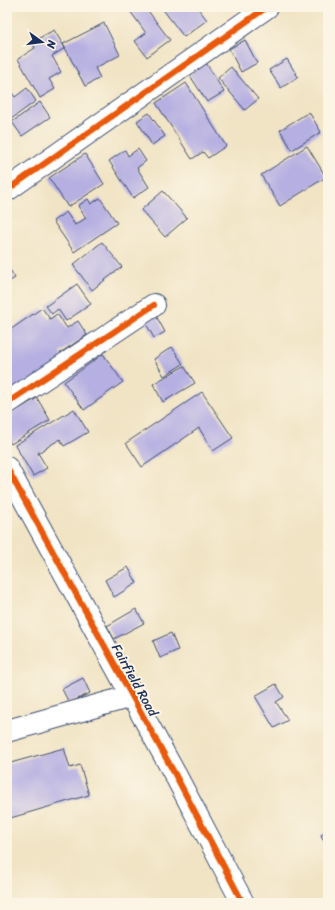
<svg xmlns="http://www.w3.org/2000/svg" width="335" height="910" font-family="Sriracha,sans-serif">
	<rect width="100%" height="100%" fill="#fcf5e5"/>
	<filter id="ink" filterUnits="userSpaceOnUse"><feTurbulence type="fractalNoise" baseFrequency=".025" numOctaves="2"/><feDisplacementMap in="SourceGraphic" scale="8" xChannelSelector="R" yChannelSelector="G"/><feConvolveMatrix kernelMatrix="1 2 1 2 8 2 1 2 1" color-interpolation-filters="sRGB"/></filter>
	<filter id="wash" filterUnits="userSpaceOnUse"><feTurbulence type="fractalNoise" baseFrequency=".012" numOctaves="4" result="noise"/><feDisplacementMap in="SourceGraphic" scale="16" xChannelSelector="R" yChannelSelector="G"/><feGaussianBlur stdDeviation="0.9" result="paint"/><feColorMatrix in="noise" values="0 0 0 0 0 0 0 0 0 0 0 0 0 0 0 0 0 1.4 0 .05"/><feComposite in="paint" operator="in"/></filter>
	<g filter="url(#wash)">
		<rect width="100%" height="100%" fill="#f1e4c5"/>
		<g id="blocks">
			<path fill="#b5afe2" d="M134,7H145L170,40L147,57L135,41L146,33L130,11Z
				M161,7H197L207,20L184,37Z
				M104,23L120,55L95,68L100,78L85,86L63,44Z
				M54,30L65,48L52,56L61,72L49,79L55,89L40,98L18,59L35,48L32,42Z
				M245,40L257,63L241,72L229,49Z
				M287,59L298,77L281,88L269,70Z
				M206,63L224,92L207,102L189,74Z
				M231,67L258,99L245,110L218,78Z
				M186,83L226,146L208,158L203,152L192,159L156,103Z
				M7,86L15,97L27,88L36,101L7,122Z
				M40,102L50,117L22,136L12,122Z
				M309,112L321,132L292,150L280,130Z
				M149,113L165,136L152,145L137,121Z
				M307,146L326,177L280,206L261,175Z
				M138,149L146,161L137,168L149,187L133,198L109,161L125,150L128,156Z
				M85,154L104,184L68,207L49,178Z
				M163,191L187,218L165,237L141,210Z
				M100,198L117,223L74,252L53,221L66,212L75,225L86,218L78,206L88,199L91,204Z
				M102,242L122,267L92,290L73,265Z
				M7,265L15,278L7,283Z
				M77,284L91,304L66,321L58,309L52,314L46,306Z
				M42,308L50,319L57,314L67,328L78,321L87,335L60,353L65,361L7,400V332Z
				M155,314L165,332L154,338L144,320Z
				M172,347L183,364L164,376L154,359Z
				M103,354L123,382L84,410L64,382Z
				M184,366L195,383L163,402L153,384Z
				M202,392L233,438L213,451L199,428L142,467L126,443Z
				M37,398L50,420L11,444L7,438V416Z
				M74,409L88,432L64,446L60,439L38,453L47,468L33,476L15,445Z
				M128,567L137,583L114,597L105,580Z
				M136,609L144,623L114,639L107,626Z
				M171,633L178,650L160,658L153,641Z
				M83,678L90,693L69,703L62,689Z
				M276,684L284,697L276,702L288,720L274,728L255,696Z
				M64,748L70,768L80,765L89,795L7,819V764Z
				M328,831V850L321,835Z"/>
		</g>
	</g>
	<g filter="url(#ink)">
		<use href="#blocks" fill-opacity="0" stroke="#3b4a6d" stroke-width="1"/>
		<g fill="none" stroke-linecap="round" stroke-linejoin="round">
			<g stroke="#3b4a6d" stroke-width="24">
				<path id="minor" d="M7,190L267,7
					M7,403L154,305
					M7,468L177,778L243,903
					M7,731L132,696"/>
			</g>
			<use href="#minor" stroke="#fff" stroke-width="22"/>
			<g stroke="#fcf5e5" stroke-width="8">
				<path id="cycleway" d="M7,190L267,7
					M7,403L154,305
					M7,468L177,778L243,903"/>
			</g>
			<use href="#cycleway" stroke="#e8590c" stroke-width="6"/>
		</g>
	</g>
	<g text-anchor="middle" dominant-baseline="central" stroke-width="4" stroke-linejoin="round" paint-order="stroke">
		<g font-size="13" fill="#1b2f5e" stroke="#fcf5e5">
			<text transform="translate(135 680) rotate(61)">Fairfield Road</text>
		</g>
	</g>
	<rect width="335" height="910" fill="none" stroke="#fcf5e5" stroke-width="24"/>
	<g transform="translate(42 42) rotate(104)" stroke="#fcf5e5" stroke-width="3" paint-order="stroke">
	<path d="M0-3L7 15L0 10L-7 15Z" fill="#1b2f5e"/>
	<text y="-6" font-size="11" font-weight="bold" text-anchor="middle" fill="#1b2f5e">N</text>
	</g>
</svg>
